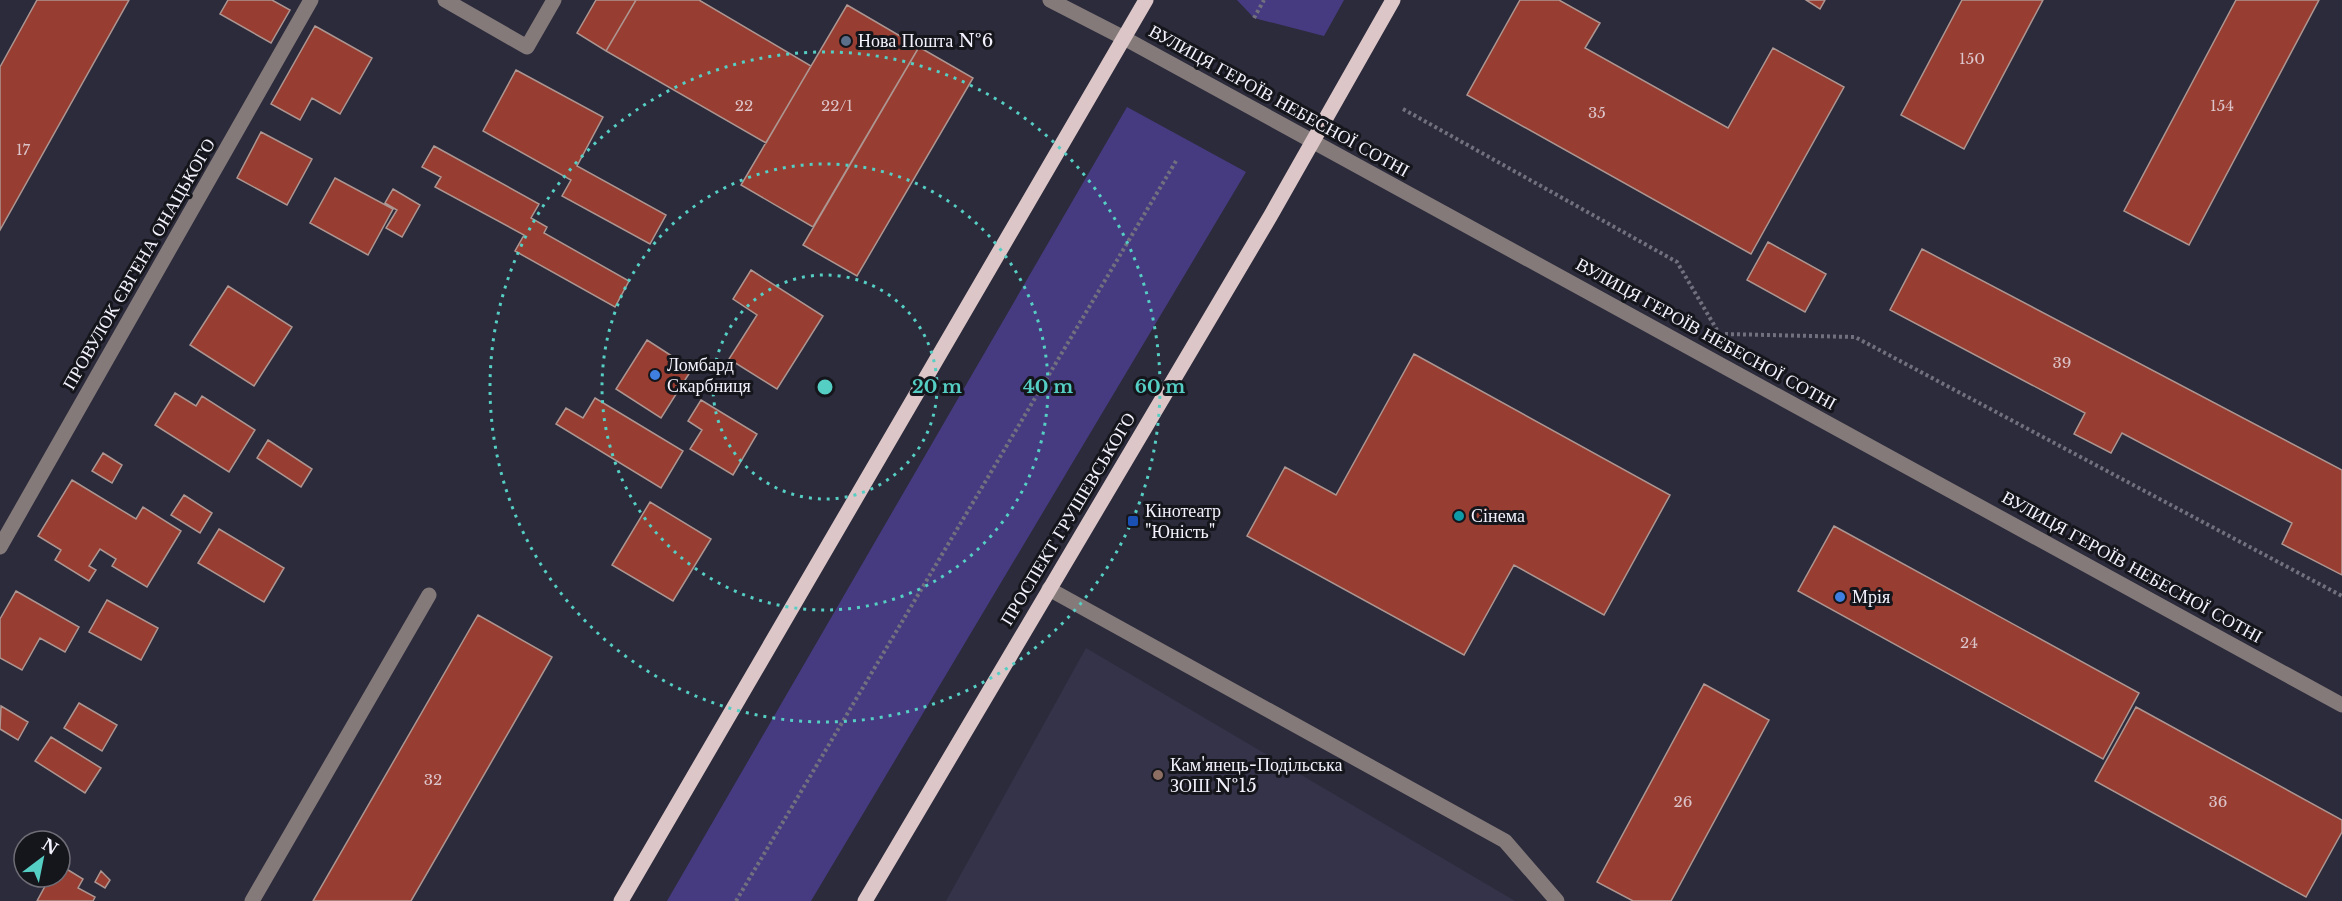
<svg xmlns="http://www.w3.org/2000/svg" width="2342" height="901" font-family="'Libre Baskerville',serif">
	<rect width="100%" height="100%" fill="#2c2b3b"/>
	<path fill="#343349" d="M1086,648L1515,901H946Z"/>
	<path fill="#463b81" d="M1237,0H1344L1324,36L1254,18Z
		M1127,107L1246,172L811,901H667Z"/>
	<path fill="#983d31" stroke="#ad9691" stroke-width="1.5" d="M37,0H129L0,230V67Z
		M228,0H272L290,10L271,43L220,14Z
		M596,0H636L606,51L577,33Z
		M636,0H699L811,66L766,143L606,51Z
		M1520,0H1559L1600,23L1585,48L1728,128L1773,48L1844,87L1751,254L1467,95Z
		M1806,0H1825L1820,9Z
		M1962,0H2043L1964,149L1901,115Z
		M2236,0H2319L2189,245L2124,211Z
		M847,5L919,47L813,227L741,185Z
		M315,26L372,58L340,114L312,98L300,120L271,104Z
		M919,47L973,78L857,276L803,245Z
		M516,70L603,117L577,166L666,215L650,244L562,196L571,180L483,131Z
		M261,132L312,159L287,205L237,178Z
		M434,146L539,204L531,218L547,227L544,233L629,281L615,307L515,251L524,235L435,187L441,177L422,167Z
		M335,178L393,209L368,255L310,223Z
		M393,189L420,205L402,237L386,228L397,210L385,203Z
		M1768,242L1826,274L1805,312L1747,280Z
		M1922,249L2342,470V575L2282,544L2292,523L2122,433L2111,453L2074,434L2085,413L1890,310Z
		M751,270L823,316L777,389L729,359L757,315L733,299Z
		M228,286L292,327L254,386L190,345Z
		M647,340L692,369L661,418L616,389Z
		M1414,354L1670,495L1604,615L1514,565L1464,655L1247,536L1285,467L1336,495Z
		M175,393L196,406L202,396L255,430L229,472L155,425Z
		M595,398L683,451L661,488L556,424L566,408L583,418Z
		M701,400L757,434L733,475L690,449L702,430L688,421Z
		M268,440L312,469L301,487L257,458Z
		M103,453L122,465L112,483L92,471Z
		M72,480L136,519L143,507L181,531L147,587L112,566L116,559L100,549L89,566L96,570L89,581L55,560L61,550L38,536Z
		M184,495L212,513L200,533L171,515Z
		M650,502L711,539L673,601L612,565Z
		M1834,526L2139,693L2103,759L1798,591Z
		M219,529L284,568L264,602L198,563Z
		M16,591L79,627L65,652L40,638L22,670L0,658V619Z
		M107,600L158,628L141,660L89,632Z
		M478,615L552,657L411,901H313Z
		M1704,684L1769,720L1671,901H1633L1597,882Z
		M79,703L117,725L102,751L64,728Z
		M1,706L28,722L18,740L0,729Z
		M2136,707L2342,820V832L2306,897L2095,781Z
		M51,737L101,768L85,793L35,761Z
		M60,865L83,879L78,888L95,897L93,901H37L50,877H60Z
		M101,871L110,880L105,888L95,882Z"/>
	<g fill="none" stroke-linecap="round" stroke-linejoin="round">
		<path stroke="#71707e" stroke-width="4" stroke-dasharray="3 3" stroke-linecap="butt" d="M1254,18L1264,0
			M1403,109L1677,262L1717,330
			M1725,334L1855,337L2342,596
			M736,901L1176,161"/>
		<path stroke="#847a7a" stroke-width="15" d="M445,0L527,47L554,0
			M1050,0L1124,38L2342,705
			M0,547L311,0
			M1049,589L1505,841L1557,901
			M252,901L429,595"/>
		<path stroke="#dcc6c7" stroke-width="15" d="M621,901L1146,0
			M865,901L1271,215L1393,0"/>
	</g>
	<g fill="none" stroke="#55cec4" stroke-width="3" stroke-dasharray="3 6">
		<circle cx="825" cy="387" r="112"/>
		<circle cx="825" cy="387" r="223"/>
		<circle cx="825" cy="387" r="335"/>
	</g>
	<circle fill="#5c6f8a" stroke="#15151c" stroke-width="2" cx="846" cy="41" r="6"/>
	<g fill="#3f7fe0" stroke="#15151c" stroke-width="2">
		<circle cx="655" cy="375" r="6"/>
		<circle cx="1840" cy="597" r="6"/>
	</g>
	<circle fill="#0f9aa8" stroke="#15151c" stroke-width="2" cx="1459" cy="516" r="6"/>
	<rect fill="#1a4fb4" stroke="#15151c" stroke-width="2" x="1127" y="515" width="12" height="12" rx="3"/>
	<circle fill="#8d6e63" stroke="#15151c" stroke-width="2" cx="1158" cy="775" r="6"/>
	<g text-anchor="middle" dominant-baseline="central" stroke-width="6" stroke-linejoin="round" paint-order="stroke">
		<g font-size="15" fill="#dcc5ca">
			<text x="1972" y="58">150</text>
			<text x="744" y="105">22</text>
			<text x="837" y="105">22/1</text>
			<text x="2222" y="105">154</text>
			<text x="1597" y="112">35</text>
			<text x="23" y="149">17</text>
			<text x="2062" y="362">39</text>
			<text x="1969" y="642">24</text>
			<text x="433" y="779">32</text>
			<text x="1683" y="801">26</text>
			<text x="2218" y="801">36</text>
		</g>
		<g font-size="18" fill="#f3f2fd" stroke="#15151c" text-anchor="start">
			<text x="858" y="41">Нова Пошта №6</text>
			<text x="667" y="365">Ломбард<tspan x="667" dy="21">Скарбниця</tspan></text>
			<text x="1145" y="511">Кінотеатр<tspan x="1145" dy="21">"Юність"</tspan></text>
			<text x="1471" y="516">Сінема</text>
			<text x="1852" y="597">Мрія</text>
			<text x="1170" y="765">Кам'янець-Подільська<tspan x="1170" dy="21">ЗОШ №15</tspan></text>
		</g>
		<g font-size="18" fill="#f3f2fd" stroke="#15151c">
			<text transform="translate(1279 101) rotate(29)">ВУЛИЦЯ ГЕРОЇВ НЕБЕСНОЇ СОТНІ</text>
			<text transform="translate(139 264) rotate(-60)">ПРОВУЛОК ЄВГЕНА ОНАЦЬКОГО</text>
			<text transform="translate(1706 334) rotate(29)">ВУЛИЦЯ ГЕРОЇВ НЕБЕСНОЇ СОТНІ</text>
			<text transform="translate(1068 519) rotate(-59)">ПРОСПЕКТ ГРУШЕВСЬКОГО</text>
			<text transform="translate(2132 567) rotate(29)">ВУЛИЦЯ ГЕРОЇВ НЕБЕСНОЇ СОТНІ</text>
		</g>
	</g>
	<circle cx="825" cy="387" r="9" fill="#55cec4" stroke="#15151c" stroke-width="3"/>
	<g font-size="18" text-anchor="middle" font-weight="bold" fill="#55cec4" stroke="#15151c" stroke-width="6" stroke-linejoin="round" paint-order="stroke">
		<text x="937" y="393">20 m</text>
		<text x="1048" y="393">40 m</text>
		<text x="1160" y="393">60 m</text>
	</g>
	<g transform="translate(42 859) rotate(32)"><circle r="28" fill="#15151c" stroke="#6e6d76" stroke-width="1.5"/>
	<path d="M0-4.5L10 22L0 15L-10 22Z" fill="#55cec4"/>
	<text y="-9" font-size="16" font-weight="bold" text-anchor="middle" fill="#f3f2fd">N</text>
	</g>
</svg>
